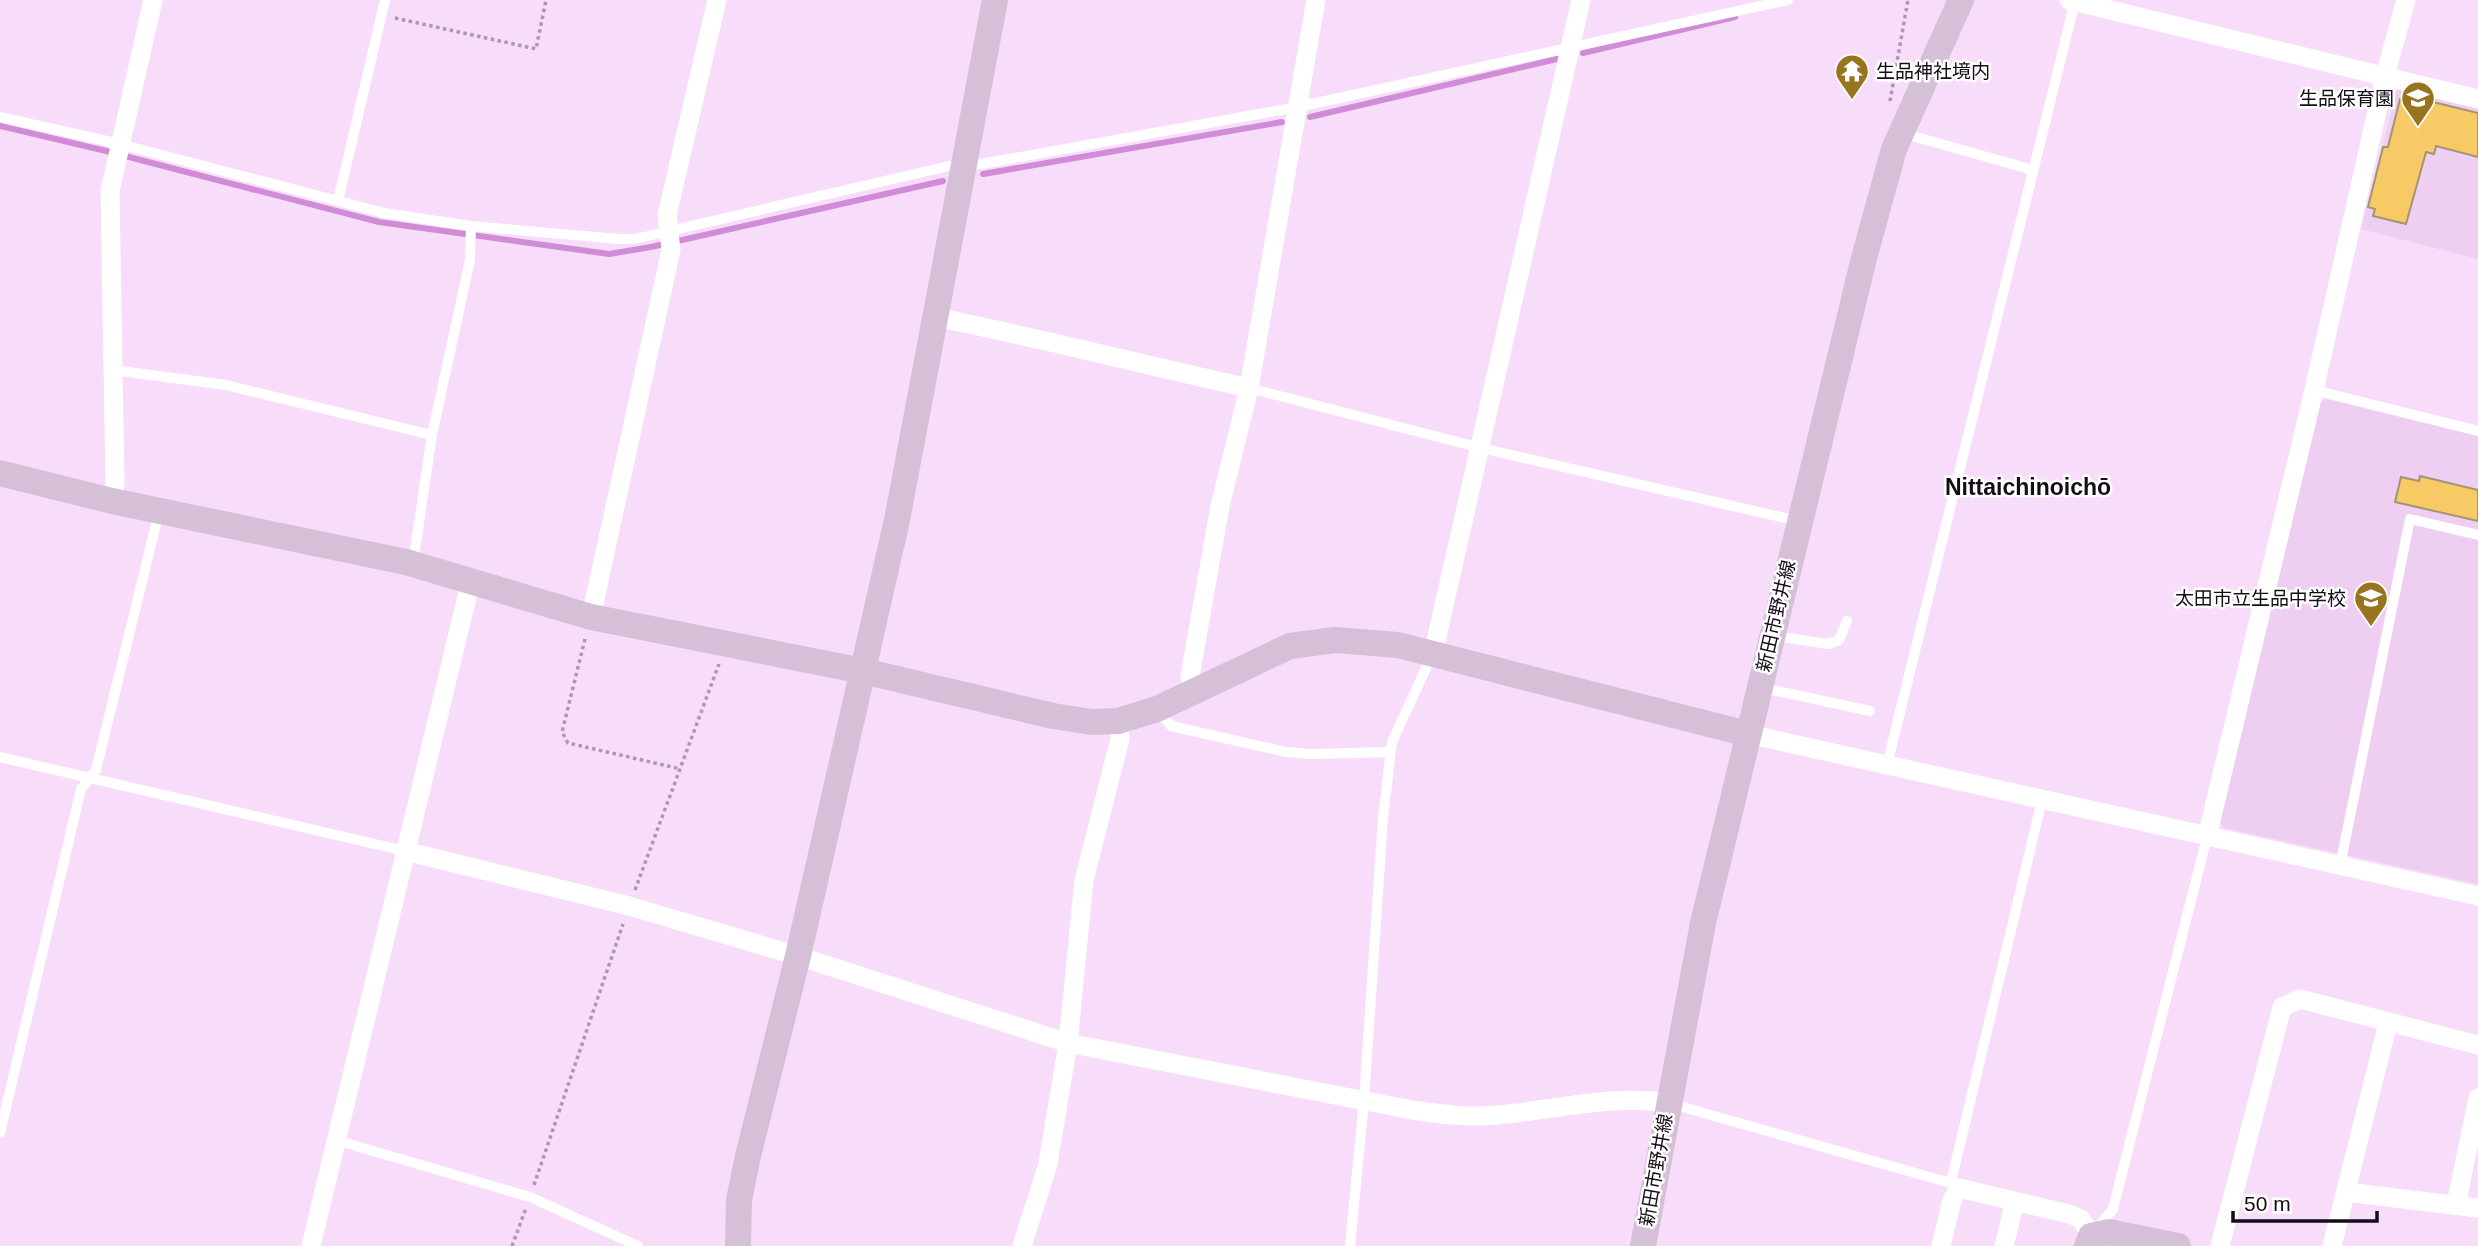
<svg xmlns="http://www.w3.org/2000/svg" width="2478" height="1246" font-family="Helvetica,'Noto Sans JP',sans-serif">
	<rect width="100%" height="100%" fill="#f7ddf9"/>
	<path fill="#eecff1" d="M2397,90L2478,109V259L2361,229Z
		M2326,399L2478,436V884L2224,828L2218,820L2316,406Z"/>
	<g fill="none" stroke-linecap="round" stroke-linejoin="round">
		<path stroke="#d18cd7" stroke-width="6" d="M1583,53L1735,17
			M1310,117L1557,59
			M0,126L102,150L379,222L609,254L651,247L943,181
			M983,174L1282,122"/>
	</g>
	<path fill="#f8ca66" stroke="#a39475" stroke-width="2" d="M2400,99L2428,106L2429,101L2478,113V157L2436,146L2434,154L2426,152L2406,224L2373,216L2375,209L2368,207L2383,147H2388Z
		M2420,476L2478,490V521L2395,502L2401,477L2419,481Z"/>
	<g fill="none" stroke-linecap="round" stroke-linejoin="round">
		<path stroke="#ac98ae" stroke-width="3.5" stroke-dasharray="3.5 3.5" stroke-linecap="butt" d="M395,18L536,49L546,0
			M1890,101L1908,0
			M585,639L562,732L568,743L681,769
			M635,890L719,664
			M534,1185L623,924
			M512,1246L526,1208"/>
		<path stroke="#fff" stroke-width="10" d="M0,117L120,144L384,213L471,226L619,239H635L949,166L981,164L1298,107L1788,0
			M1902,133L2033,170
			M338,201L385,0
			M113,370L226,385L432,435
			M1249,388L1481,448L1798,521
			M2314,390L2478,431
			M413,563L432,435L470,260L471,226
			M1775,636L1828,644L1839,640L1847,621
			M1763,688L1870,711
			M1159,711L1171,726L1286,752L1310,754L1390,752
			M0,757L405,851
			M1887,765L2075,1
			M2340,866L2410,519L2478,535
			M1672,1104L1954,1184
			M0,1133L81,789L96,770L159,512
			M336,1140L530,1197L638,1246
			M1951,1182L2042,800
			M2097,1228L2113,1209L2207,837
			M1350,1246L1364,1100L1383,818L1392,742L1432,655"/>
		<path stroke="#fff" stroke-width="19" d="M2069,0L2478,99
			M935,317C1040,338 1144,365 1249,388
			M112,501L115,482L110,191L153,0
			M591,617L671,250L667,215L717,0
			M1433,654L1581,0
			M1194,693L1190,676L1220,506L1249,388L1316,0
			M1748,734L2478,896
			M2207,837L2314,390L2385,76L2406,0
			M405,851L629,906L798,956L1068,1043L1412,1110C1440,1114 1469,1118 1498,1115C1554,1110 1612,1094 1668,1103
			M2346,1192L2478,1208
			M2456,1205L2478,1098
			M311,1246L471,580
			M1022,1246L1048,1164L1068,1043L1084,880L1120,739L1118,721
			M1941,1246L1952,1200L1959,1188L2069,1214L2081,1219L2091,1236
			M2004,1246L2015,1201
			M2220,1246L2282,1007L2300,999L2478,1045
			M2332,1246L2388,1023"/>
		<path stroke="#d5c0d7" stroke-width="26" d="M0,473L112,501L406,562L591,617L863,671L1053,716L1092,722L1118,721L1157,709L1290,646L1335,640L1398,645L1748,734
			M738,1246L739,1200L748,1156L798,956L897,520L995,0
			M1643,1246L1703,923L1864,258L1894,149L1961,0
			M2087,1246L2091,1236L2109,1232L2178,1246"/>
	</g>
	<defs>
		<g id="temple-pin" transform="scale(1.75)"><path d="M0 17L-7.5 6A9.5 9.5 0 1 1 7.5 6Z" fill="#97741e" stroke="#fff"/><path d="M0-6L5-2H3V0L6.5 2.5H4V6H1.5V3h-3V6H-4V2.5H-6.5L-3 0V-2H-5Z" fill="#fff"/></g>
		<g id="school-pin" transform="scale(1.75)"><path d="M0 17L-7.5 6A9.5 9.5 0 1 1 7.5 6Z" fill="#97741e" stroke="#fff"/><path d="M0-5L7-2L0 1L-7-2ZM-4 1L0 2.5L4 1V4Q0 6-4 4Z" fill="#fff"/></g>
	</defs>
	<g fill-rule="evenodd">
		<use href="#temple-pin" x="1852" y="71"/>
		<use href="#school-pin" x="2418" y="98"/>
		<use href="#school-pin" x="2371" y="598"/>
	</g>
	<g text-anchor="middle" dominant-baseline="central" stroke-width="5" stroke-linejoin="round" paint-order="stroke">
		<g font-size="19" fill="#150d16" stroke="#fff" text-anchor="end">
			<text x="1876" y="71" text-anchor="start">生品神社境内</text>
			<text x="2394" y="98">生品保育園</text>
			<text x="2346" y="598">太田市立生品中学校</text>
		</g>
		<g font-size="19" fill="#150d16" stroke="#fff">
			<text transform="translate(1776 616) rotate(-77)">新田市野井線</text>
			<text transform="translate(1656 1170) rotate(-80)">新田市野井線</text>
		</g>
		<g font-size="23" font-weight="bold" fill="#150d16" stroke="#fff">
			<text x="2028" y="487">Nittaichinoichō</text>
		</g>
	</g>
	<path d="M2233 1211v10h144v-10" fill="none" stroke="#150d16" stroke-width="3.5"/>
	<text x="2244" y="1211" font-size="21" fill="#150d16" stroke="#ffffff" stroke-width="5" paint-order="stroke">50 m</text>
</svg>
